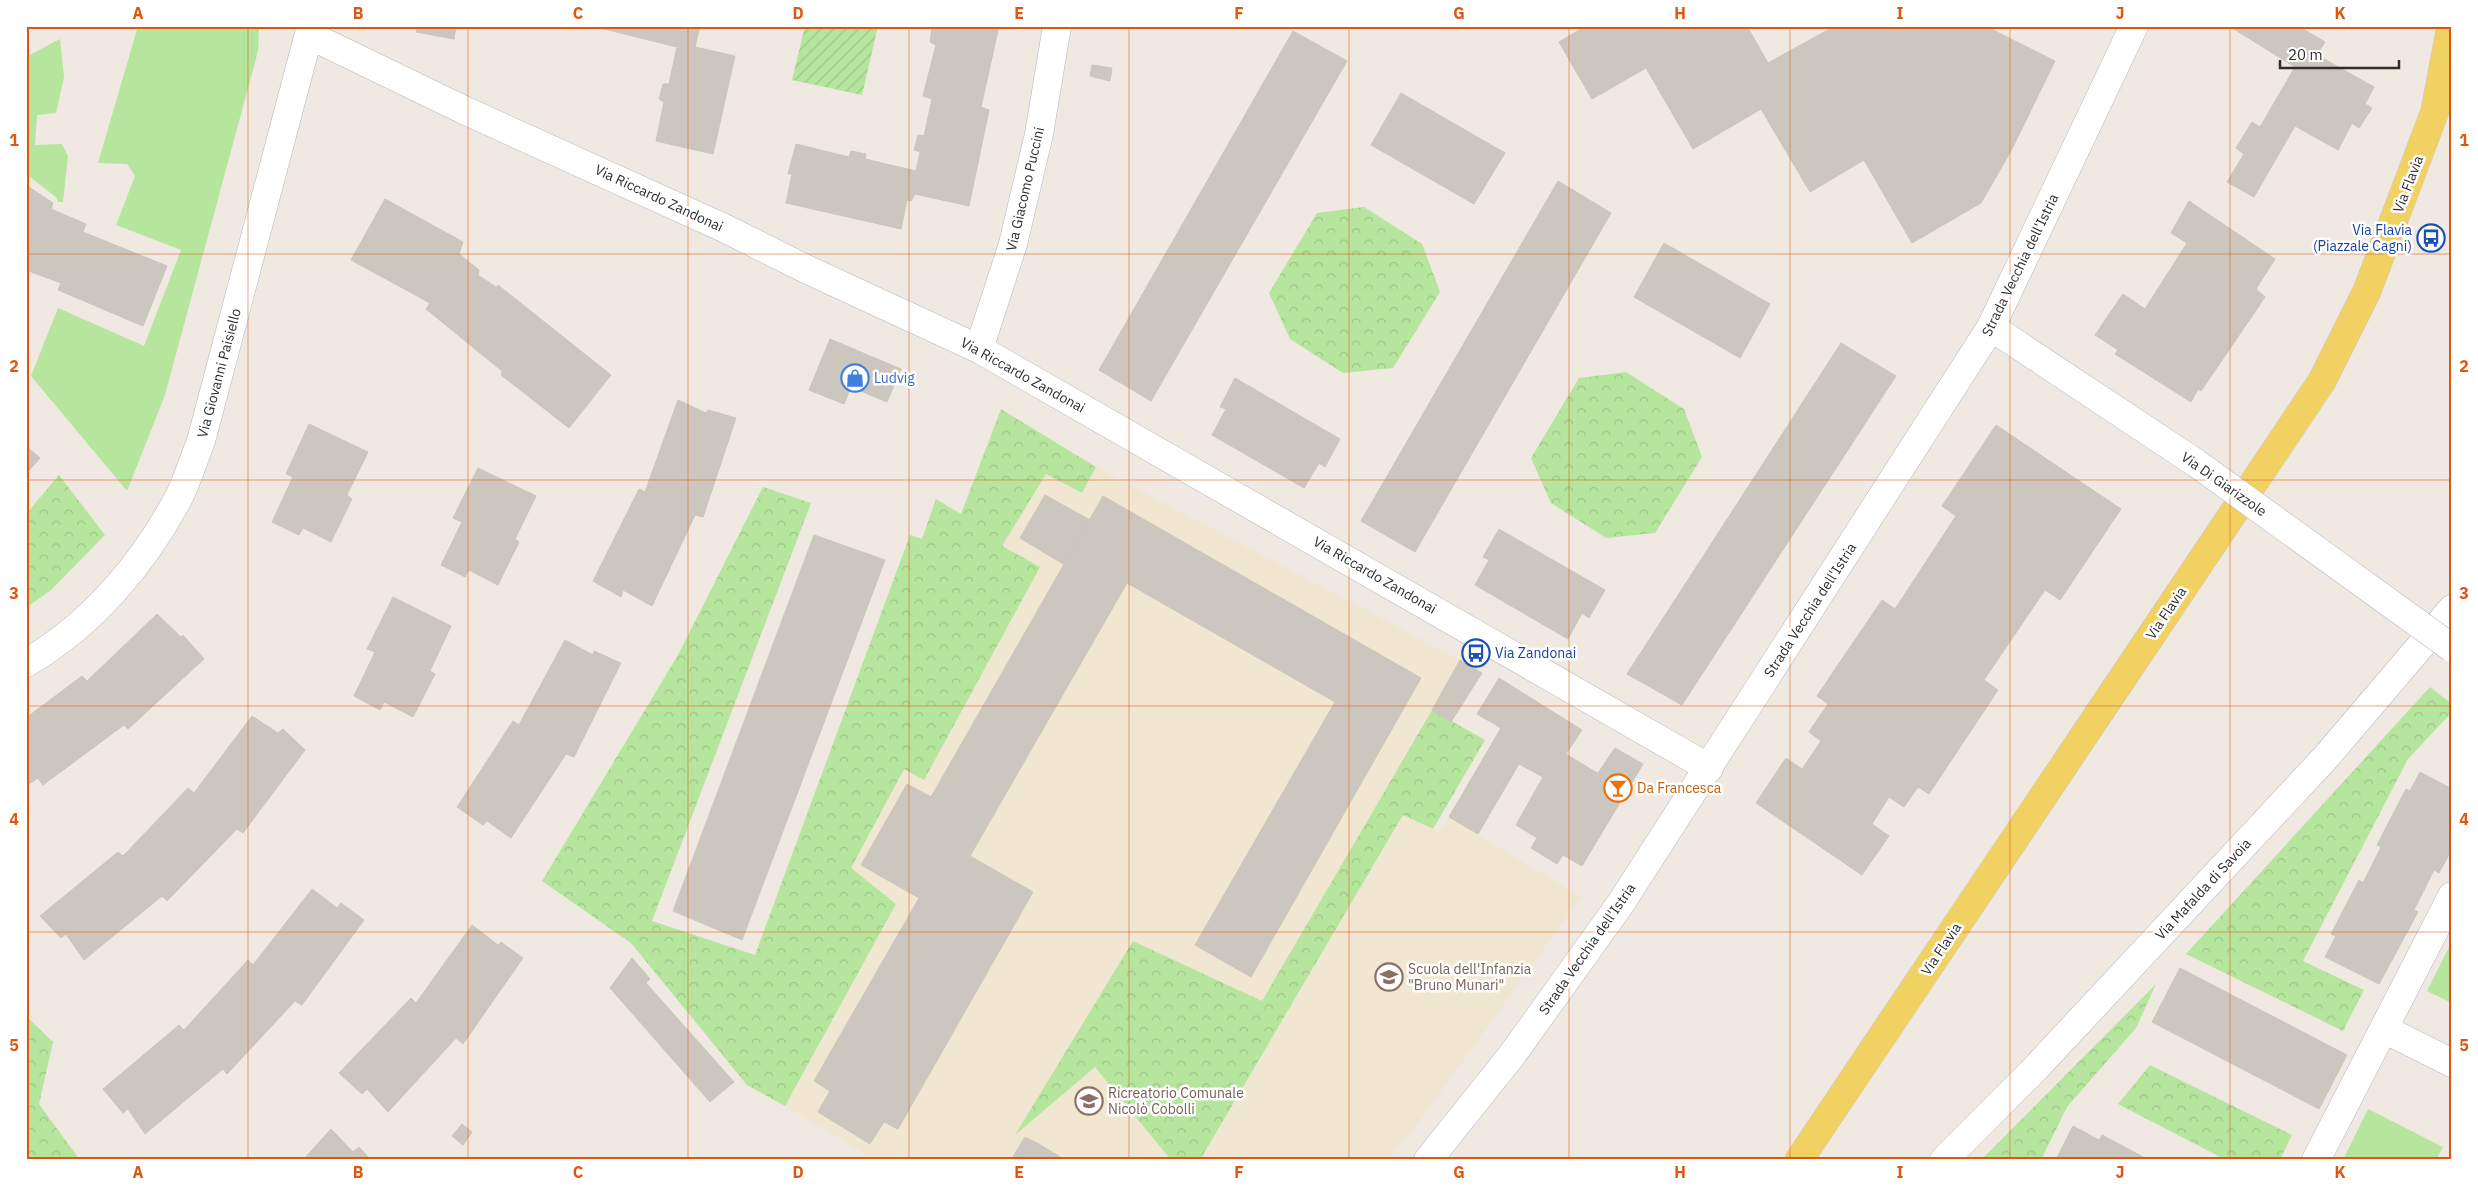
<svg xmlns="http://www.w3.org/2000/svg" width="2478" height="1186" font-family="'IBM Plex Sans',sans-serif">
<defs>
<pattern id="forest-crowns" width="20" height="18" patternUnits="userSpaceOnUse" patternTransform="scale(1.25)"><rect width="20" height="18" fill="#b6e59e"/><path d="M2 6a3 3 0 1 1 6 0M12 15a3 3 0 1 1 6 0" fill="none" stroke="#9dc588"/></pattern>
<pattern id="garden-furrows" width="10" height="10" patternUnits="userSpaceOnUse" patternTransform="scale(1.25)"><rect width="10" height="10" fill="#b6e59e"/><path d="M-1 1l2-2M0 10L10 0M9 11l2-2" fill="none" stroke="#9dc588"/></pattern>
</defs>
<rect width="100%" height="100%" fill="#efe9e1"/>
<g fill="#f0e6d1">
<path d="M1096 467 1460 660 1262 1001 1133 941 1016 1134 1095 1067 1171 1160H872L859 1150 785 1106 896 905 850 868 904 768 924 780 1040 567 1002 546 1046 474 1082 493Z"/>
<path d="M1404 815 1439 833 1449 817 1581 897 1418 1123 1387 1160H1200Z"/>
</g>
<g fill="#b6e59e">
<path d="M138 26 259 27 258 51 165 395 127 491 31 376 58 308 144 346 181 250 116 225 135 176 127 164 98 163Z"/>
<path d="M60 39 64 77 56 113 37 115 35 145 62 144 68 156 63 202H58L56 197 26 174V57Z"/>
<path d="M2452 941V1003L2427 991Z"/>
<path d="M2368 1109 2443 1147 2436 1160H2343Z"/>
</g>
<g fill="url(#forest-crowns)">
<path d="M1364 207 1422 244 1440 292 1393 368 1343 373 1290 339 1269 293 1317 213Z"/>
<path d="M1626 372 1684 409 1702 457 1655 533 1606 538 1551 503 1531 458 1579 378Z"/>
<path d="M1001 409 1096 467 1082 493 1046 474 1002 546 1040 567 924 780 904 769 851 868 896 904 785 1106 747 1085 631 943 542 881 678 655 763 487 811 503 652 921 755 955 910 535 922 539 936 499 961 514Z"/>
<path d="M59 475 105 535 51 590 26 608V514Z"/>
<path d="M2430 687 2452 704V712L2408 759 2303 961 2364 990 2343 1031 2186 954Z"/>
<path d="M1432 710 1485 740 1433 829 1403 815 1200 1160H1171L1095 1067 1015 1135 1133 941 1262 1001Z"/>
<path d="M2156 984 2136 1028 2067 1107 2041 1160H1981Z"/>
<path d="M26 1016 53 1042 39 1104 80 1160H26Z"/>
<path d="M2150 1065 2292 1135 2280 1160H2226L2118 1104Z"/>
</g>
<path fill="url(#garden-furrows)" d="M805 26H878L862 95 792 80Z"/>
<g fill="#cbc7bf" stroke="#cbc5ba">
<path d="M406 26H456L454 39 416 32 417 28Z"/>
<path d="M592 26H700L695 47 735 56 713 154 656 141 664 102 659 99 663 84H669L677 47Z"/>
<path d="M939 26H999L981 107 989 110 969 206 915 194 911 201 907 200 901 229 786 203 792 174H788L796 144 849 157 851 151 866 154 865 159 916 171 920 152 914 150 918 135 924 136 932 99 923 96 936 45 930 42 932 27Z"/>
<path d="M1586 26H1747L1768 63 1835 26H1985L2055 61 2011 151 1981 203 1912 243 1864 160 1810 192 1761 109 1693 149 1646 68 1592 99 1559 42Z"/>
<path d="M2229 26H2298L2325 42 2317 55 2374 87 2365 104 2372 108 2359 128 2352 123 2338 150 2295 126 2254 197 2227 182 2244 154 2236 148 2252 122 2260 127 2295 67Z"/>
<path d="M1293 31 1347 61 1151 401 1099 370Z"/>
<path d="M1092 65 1112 68 1110 81 1090 76Z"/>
<path d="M1401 93 1505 153 1474 204 1371 145Z"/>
<path d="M1558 181 1611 213 1415 552 1361 521Z"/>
<path d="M26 185 53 203 51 209 86 224 83 232 167 266 143 326 58 290 61 283 26 270Z"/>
<path d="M385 199 463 242 459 254 479 270 478 275 496 287 498 285 611 375 569 428 501 375 502 371 426 309 430 303 351 260Z"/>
<path d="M2189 201 2275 259 2256 289 2265 297 2201 391 2198 389 2191 402 2115 354 2118 350 2095 335 2123 294 2145 309 2187 243 2171 233Z"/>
<path d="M1664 243 1770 304 1740 358 1634 297Z"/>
<path d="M830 339 901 369 887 402 851 387 844 404 809 390Z"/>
<path d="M1841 343 1896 376 1682 705 1627 674Z"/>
<path d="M1235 378 1340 439 1325 467 1319 463 1304 488 1212 435 1226 409 1220 407Z"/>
<path d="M678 400 706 413 708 410 736 418 703 517 695 515 652 606 623 590 621 597 593 581 639 489 645 492Z"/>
<path d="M309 424 368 452 347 495 352 499 331 542 303 528 299 535 272 522 293 477 286 474Z"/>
<path d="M1996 425 2121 509 2060 600 2045 590 1984 680 1998 690 1929 794 1918 787 1904 807 1889 797 1872 824 1889 836 1862 875 1756 803 1786 758 1802 769 1821 741 1809 732 1828 704 1817 696 1882 600 1895 609 1956 516 1942 506Z"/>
<path d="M26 446 40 458 26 474Z"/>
<path d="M478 468 536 496 515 539 519 542 498 585 469 570 465 577 441 565 462 522 453 518Z"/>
<path d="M1045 495 1090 520 1065 565 1020 538Z"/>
<path d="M1103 496 1421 678 1251 977 1195 945 1335 702 1127 583 970 856 1033 892 898 1129 884 1122 870 1144 818 1112 830 1091 814 1081 919 898 861 865 907 784 931 797Z"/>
<path d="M1499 529 1605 590 1589 618 1582 613 1568 639 1475 585 1489 560 1483 557Z"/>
<path d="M814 535 885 560 742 940 673 911Z"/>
<path d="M393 597 451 626 430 671 435 674 413 717 384 702 380 710 354 696 375 652 367 649Z"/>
<path d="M157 614 181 637 183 635 204 659 128 729 124 725 43 785 38 778 26 786V718L82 676 87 681Z"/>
<path d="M565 640 593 655 594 651 621 663 574 757 566 754 511 838 487 821 483 825 457 807 513 721 519 725Z"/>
<path d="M1460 660 1482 673 1451 722 1432 710Z"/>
<path d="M1499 678 1582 730 1566 754 1592 770 1598 773 1615 748 1643 764 1582 866 1563 855 1557 864 1531 848 1537 838 1516 825 1543 777 1519 764 1478 834 1449 817 1501 728 1477 714Z"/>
<path d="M252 716 278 733 283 729 305 750 243 833 237 829 167 901 162 896 84 960 66 934 61 938 40 916 118 852 123 856 188 788 194 793Z"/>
<path d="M2420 772 2452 789V849L2439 873 2434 870 2414 910 2418 912 2379 984 2325 957 2336 936 2331 934 2359 880 2363 883 2381 847 2377 845 2406 789 2410 791Z"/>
<path d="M312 889 337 908 341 903 364 920 302 1005 295 1001 227 1074 223 1069 145 1134 128 1109 123 1113 103 1089 179 1025 184 1030 248 960 253 965Z"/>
<path d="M472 925 498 945 501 942 523 958 463 1044 456 1038 388 1112 367 1089 362 1094 339 1073 411 998 416 1003Z"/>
<path d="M632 958 650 979 646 983 734 1082 710 1102 610 988Z"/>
<path d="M2180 968 2347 1055 2319 1109 2152 1022Z"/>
<path d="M462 1124 472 1132 463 1145 452 1136Z"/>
<path d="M2073 1126 2099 1140 2102 1135 2147 1159 2056 1160Z"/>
<path d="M331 1129 353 1152 359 1147 371 1160H303Z"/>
<path d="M1025 1137 1039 1144 1065 1160H1011Z"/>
</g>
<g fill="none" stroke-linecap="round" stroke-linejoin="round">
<g stroke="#b4b7c1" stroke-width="29">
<g id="minor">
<path d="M309 35 466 111 724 228 806 269 979 349 1709 768"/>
<path d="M1991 327 2196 463"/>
<path d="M979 349 1013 244 1039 134 1057 26"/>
<path d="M26 663C92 625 145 562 180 495 188 478 194 459 201 441L311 26"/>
<path d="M2384 1029 2452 1063"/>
<path d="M1428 1160 1512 1055 1621 903 1991 327 2134 26"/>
<path d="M2316 1160 2452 896"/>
</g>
</g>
<g stroke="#b4b7c1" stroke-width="29">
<path id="tertiary" d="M1944 1160 2032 1072 2326 757 2452 609"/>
</g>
<g stroke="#c9c9c9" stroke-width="29">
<path id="primary" d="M1799 1160 2322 381 2367 291 2435 111 2451 26"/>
</g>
<use href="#minor" stroke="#fff" stroke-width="28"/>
<use href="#tertiary" stroke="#fff" stroke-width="28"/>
<use href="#primary" stroke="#f2d163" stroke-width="28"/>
<g stroke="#b4b7c1" stroke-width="29" stroke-linecap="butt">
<path id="minor-bridge" d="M2196 463 2452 648"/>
</g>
<use href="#minor-bridge" stroke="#fff" stroke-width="28"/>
</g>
<path fill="none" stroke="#df570e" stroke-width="1" stroke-opacity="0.55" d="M248 26V1160M468 26V1160M688 26V1160M909 26V1160M1129 26V1160M1349 26V1160M1569 26V1160M1790 26V1160M2010 26V1160M2230 26V1160M26 254H2452M26 480H2452M26 706H2452M26 932H2452"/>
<defs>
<g id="bus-ring" transform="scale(1.4375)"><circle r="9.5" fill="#fff" stroke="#1a4fb4" stroke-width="1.5"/><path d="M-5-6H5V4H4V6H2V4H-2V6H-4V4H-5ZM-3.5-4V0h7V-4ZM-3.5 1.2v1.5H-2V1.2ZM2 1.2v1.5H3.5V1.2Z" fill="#1a4fb4"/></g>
<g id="shop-ring" transform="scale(1.4375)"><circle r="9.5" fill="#fff" stroke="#3f7fe0" stroke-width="1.5"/><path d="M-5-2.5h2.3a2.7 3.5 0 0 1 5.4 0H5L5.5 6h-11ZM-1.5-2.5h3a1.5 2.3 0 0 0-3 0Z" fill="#3f7fe0"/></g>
<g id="bar-ring" transform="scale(1.4375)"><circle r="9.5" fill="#fff" stroke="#e8710a" stroke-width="1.5"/><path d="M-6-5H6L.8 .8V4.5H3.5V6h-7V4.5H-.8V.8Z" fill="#e8710a"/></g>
<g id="school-ring" transform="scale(1.4375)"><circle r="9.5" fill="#fff" stroke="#8d6e63" stroke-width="1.5"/><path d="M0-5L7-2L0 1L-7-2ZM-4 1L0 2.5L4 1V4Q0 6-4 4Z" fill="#8d6e63"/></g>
</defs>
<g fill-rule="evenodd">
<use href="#bus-ring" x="2431" y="238"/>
<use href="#shop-ring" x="855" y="378"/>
<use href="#bus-ring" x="1476" y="653"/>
<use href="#bar-ring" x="1618" y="788"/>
<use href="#school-ring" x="1389" y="977"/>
<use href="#school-ring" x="1089" y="1101"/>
</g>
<g text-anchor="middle" stroke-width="5" stroke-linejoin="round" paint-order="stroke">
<g font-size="14" fill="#2e2e2e" stroke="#fff">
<text transform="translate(2408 184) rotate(-69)" y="5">Via Flavia</text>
<text transform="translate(1025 189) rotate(-77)" y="5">Via Giacomo Puccini</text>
<text transform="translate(659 198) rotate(25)" y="5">Via Riccardo Zandonai</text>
<text transform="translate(2020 265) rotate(-64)" y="5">Strada Vecchia dell'Istria</text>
<text transform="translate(219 373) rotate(-75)" y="5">Via Giovanni Paisiello</text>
<text transform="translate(1023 375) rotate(29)" y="5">Via Riccardo Zandonai</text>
<text transform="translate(2224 484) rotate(35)" y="5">Via Di Giarizzole</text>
<text transform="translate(1375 575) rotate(30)" y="5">Via Riccardo Zandonai</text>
<text transform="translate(1810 610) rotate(-57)" y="5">Strada Vecchia dell'Istria</text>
<text transform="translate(2166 613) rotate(-56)" y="5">Via Flavia</text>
<text transform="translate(2203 889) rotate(-47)" y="5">Via Mafalda di Savoia</text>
<text transform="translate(1587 949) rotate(-55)" y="5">Strada Vecchia dell'Istria</text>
<text transform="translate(1941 949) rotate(-56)" y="5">Via Flavia</text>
</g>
<g font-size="14" fill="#164399" stroke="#fff" text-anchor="end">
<text x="2412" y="235">Via Flavia<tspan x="2412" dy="16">(Piazzale Cagni)</tspan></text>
<text x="1495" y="658" text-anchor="start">Via Zandonai</text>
</g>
<g font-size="14" fill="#366cbe" stroke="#fff" text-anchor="start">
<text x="874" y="383">Ludvig</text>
</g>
<g font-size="14" fill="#c56008" stroke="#fff" text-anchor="start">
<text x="1637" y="793">Da Francesca</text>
</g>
<g font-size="14" fill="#785e54" stroke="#fff" text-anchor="start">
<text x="1408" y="974">Scuola dell'Infanzia<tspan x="1408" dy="16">"Bruno Munari"</tspan></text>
<text x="1108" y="1098">Ricreatorio Comunale<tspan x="1108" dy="16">Nicolò Cobolli</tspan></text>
</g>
</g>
<rect width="2478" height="1186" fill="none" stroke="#ffffff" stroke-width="55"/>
<path d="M2280 60v8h119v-8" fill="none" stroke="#2e2e2e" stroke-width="2.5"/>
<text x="2288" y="60" font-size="15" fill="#2e2e2e" stroke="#ffffff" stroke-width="4" paint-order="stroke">20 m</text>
<rect x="28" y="28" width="2422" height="1130" fill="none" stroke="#df570e" stroke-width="2"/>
<g font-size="16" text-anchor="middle" font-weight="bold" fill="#df570e">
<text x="138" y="19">A</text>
<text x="358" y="19">B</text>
<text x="578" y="19">C</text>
<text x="798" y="19">D</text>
<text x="1019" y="19">E</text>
<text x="1239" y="19">F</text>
<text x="1459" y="19">G</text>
<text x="1680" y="19">H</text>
<text x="1900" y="19">I</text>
<text x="2120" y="19">J</text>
<text x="2340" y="19">K</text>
<text x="14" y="146">1</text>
<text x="2464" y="146">1</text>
<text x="14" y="372">2</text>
<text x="2464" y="372">2</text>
<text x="14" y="599">3</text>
<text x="2464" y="599">3</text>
<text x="14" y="825">4</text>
<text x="2464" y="825">4</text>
<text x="14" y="1051">5</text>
<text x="2464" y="1051">5</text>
<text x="138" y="1178">A</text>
<text x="358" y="1178">B</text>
<text x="578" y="1178">C</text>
<text x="798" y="1178">D</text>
<text x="1019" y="1178">E</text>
<text x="1239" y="1178">F</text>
<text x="1459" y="1178">G</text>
<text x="1680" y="1178">H</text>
<text x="1900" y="1178">I</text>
<text x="2120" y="1178">J</text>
<text x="2340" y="1178">K</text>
</g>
</svg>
